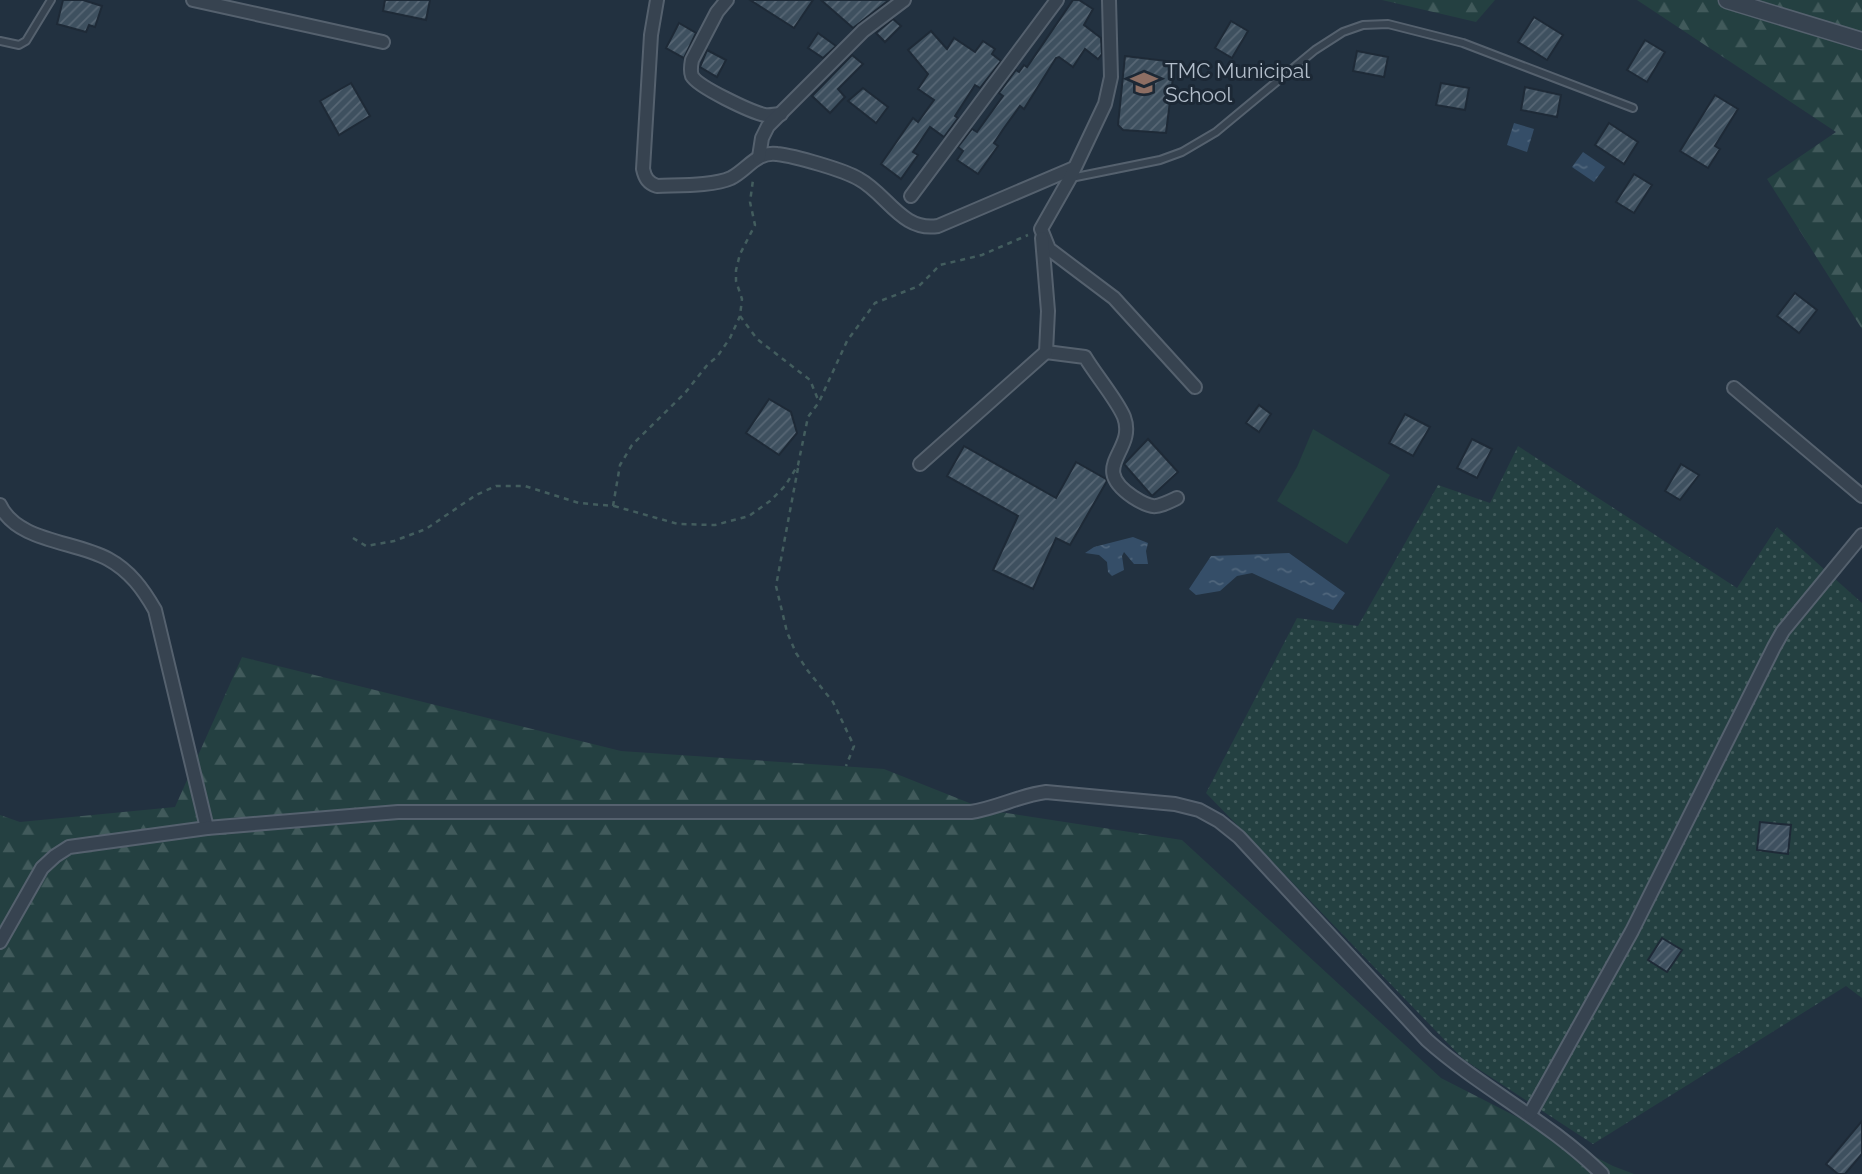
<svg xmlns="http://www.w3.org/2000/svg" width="1862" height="1174" font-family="Raleway,sans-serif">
<defs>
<pattern id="grass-dots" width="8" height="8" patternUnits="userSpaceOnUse" patternTransform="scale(1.75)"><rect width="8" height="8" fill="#244041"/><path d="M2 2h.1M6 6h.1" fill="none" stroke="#415a5b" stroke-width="1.8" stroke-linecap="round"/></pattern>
<pattern id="forest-firs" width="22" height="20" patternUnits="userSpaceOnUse" patternTransform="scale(1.75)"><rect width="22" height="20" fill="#244041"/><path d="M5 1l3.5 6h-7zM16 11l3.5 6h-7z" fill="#415a5b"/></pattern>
<pattern id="water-ripples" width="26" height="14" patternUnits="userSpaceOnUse" patternTransform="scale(1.75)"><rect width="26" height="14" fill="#354e68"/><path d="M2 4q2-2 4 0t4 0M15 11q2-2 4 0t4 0" fill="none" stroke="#50667c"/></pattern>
<pattern id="building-hatch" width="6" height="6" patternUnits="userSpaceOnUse" patternTransform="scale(1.75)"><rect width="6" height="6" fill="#3e505f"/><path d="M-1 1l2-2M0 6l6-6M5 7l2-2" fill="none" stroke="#586775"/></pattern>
</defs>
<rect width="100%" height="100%" fill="#223140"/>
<path fill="url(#grass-dots)" d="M1518 446 1737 588 1777 527 1862 603V998L1846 986 1593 1144 1463 1059 1206 793 1297 618 1358 626 1438 485 1490 503Z"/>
<g fill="url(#forest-firs)">
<path d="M1382 0H1495L1476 22Z"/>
<path d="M1637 0H1862V329L1767 179 1836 132Z"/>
<path d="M242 657 621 751 884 769 987 810 1182 840 1441 1078 1613 1166 1634 1174H0V815L20 822 175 807Z"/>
</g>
<path fill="#244041" d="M1313 429 1390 475 1347 544 1277 501 1297 467Z"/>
<g fill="url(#water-ripples)">
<path d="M1514 123 1534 129 1527 152 1507 145Z"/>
<path d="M1583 152 1605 167 1594 182 1572 167Z"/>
<path d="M1133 537 1148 543 1146 551 1148 564H1134L1124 552 1122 556 1124 570 1112 576 1108 572 1107 562 1099 555 1085 553 1094 547Z"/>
<path d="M1289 553 1345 593 1333 610 1252 573 1237 576 1220 591 1196 595 1189 589 1211 556Z"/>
</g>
<g fill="url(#building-hatch)" stroke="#1e2a37" stroke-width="2">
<path d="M63 0H83L102 6 95 27 89 25 86 32 57 24Z"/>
<path d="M385 0H430L426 20 383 11Z"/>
<path d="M750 0H813L794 28Z"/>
<path d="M821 0H889L853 28Z"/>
<path d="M1073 0H1079L1093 9 1084 25 1101 38 1102 54 1098 59 1085 49 1073 67 1059 57 1056 58 1024 109 1020 106 1004 128 994 143 998 146 978 174 957 160 963 151 958 147 972 129 977 132 1003 96 999 93 1016 70 1019 72 1024 65 1027 67Z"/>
<path d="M1534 17 1563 35 1547 60 1518 42Z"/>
<path d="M893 19 901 26 885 42 876 33Z"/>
<path d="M1231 21 1248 31 1232 58 1215 48Z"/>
<path d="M679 23 696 33 684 58 666 48Z"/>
<path d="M931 31 947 49 954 38 975 52 983 41 995 49 992 54 1001 61 980 88 975 85 955 116 958 118 944 137 930 127 913 152 918 155 901 179 881 164 913 118 918 122 934 100 918 89 928 74 908 50Z"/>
<path d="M818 33 836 46 823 58 808 48Z"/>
<path d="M1645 40 1665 52 1647 82 1627 70Z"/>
<path d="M707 50 726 60 717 77 700 67Z"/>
<path d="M1357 51 1388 57 1384 77 1353 71Z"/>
<path d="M852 55 863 64 838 89 845 97 830 113 812 96Z"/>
<path d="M1125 56 1175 62 1166 133 1123 130 1118 125Z"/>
<path d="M351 83 370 116 339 135 320 101Z"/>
<path d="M1441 83 1469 88 1465 110 1436 105Z"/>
<path d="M1525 87 1561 95 1557 117 1521 110Z"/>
<path d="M863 88 888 107 876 123 848 101Z"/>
<path d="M1715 95 1738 109 1715 146 1720 149 1708 168 1680 151Z"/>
<path d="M1609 123 1638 142 1624 164 1595 145Z"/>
<path d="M1634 174 1652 185 1634 213 1616 202Z"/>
<path d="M1795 293 1817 310 1799 333 1777 316Z"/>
<path d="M769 399 791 412 797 433 779 455 746 433Z"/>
<path d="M1259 405 1271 414 1259 432 1246 423Z"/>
<path d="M1405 414 1430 427 1413 456 1389 443Z"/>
<path d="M1148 439 1178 472 1152 496 1124 464Z"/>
<path d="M1472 439 1492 449 1477 478 1457 468Z"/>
<path d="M964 446 1056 498 1076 462 1106 479 1107 481 1070 545 1056 538 1033 589 993 570 1018 516 947 476Z"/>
<path d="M1681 464 1699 475 1680 500 1665 491Z"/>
<path d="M1760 822 1791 825 1788 854 1757 850Z"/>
<path d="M1662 938 1682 950 1667 972 1648 960Z"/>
<path d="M1862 1121V1154L1845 1174H1838L1826 1164Z"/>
</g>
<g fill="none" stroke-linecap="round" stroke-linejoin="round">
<g stroke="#55616e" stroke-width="10">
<g id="service">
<path d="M0 41 19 45 26 41 51 0"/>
<path d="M1071 178 1160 160 1182 152 1216 132 1315 50 1343 32 1363 25 1388 24 1463 43 1633 108"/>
</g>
</g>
<g stroke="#55616e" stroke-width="16">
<g id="minor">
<path d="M193 0 383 42"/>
<path d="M657 0 651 35 643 169C645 178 648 183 657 186 677 185 714 186 731 178 747 170 757 151 777 154 795 156 844 170 859 179 887 194 902 232 938 226L1074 168"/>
<path d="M727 0 717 12 692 60C691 65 690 71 692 76 698 87 751 112 765 115 770 116 775 114 781 114"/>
<path d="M1109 0 1111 77 1105 104 1070 178 1041 229 1049 249 1114 298 1195 387"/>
<path d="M759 157 762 138 768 126 863 31 904 0"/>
<path d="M911 196 1057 0"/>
<path d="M1046 352 1085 357C1095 374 1117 400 1124 417 1137 452 1087 466 1133 497 1153 510 1156 508 1177 498"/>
<path d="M1734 388 1862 496"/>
<path d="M920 464 1046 352 1048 311 1042 238"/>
<path d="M0 505C17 542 76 541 108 559 130 571 143 589 155 610L207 828"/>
<path d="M0 942 42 868 55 856 69 847 207 828 398 812H971C997 808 1021 795 1046 792L1175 804 1199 810 1219 821 1239 837 1427 1040C1482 1089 1550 1122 1602 1174"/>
<path d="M1530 1114 1632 931 1774 647 1783 631 1862 535"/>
</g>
</g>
<g stroke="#55616e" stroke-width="19">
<path id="tertiary" d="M1727 0 1862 41"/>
</g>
<g stroke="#435d5e" stroke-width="2.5" stroke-dasharray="5 5" stroke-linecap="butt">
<path d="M740 316 757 339 810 380 819 402"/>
<path d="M798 468 776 586 787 632 796 653 808 671 833 702 854 746 846 766"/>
<path d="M614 506 678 524 715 525 749 516 770 501 785 486 798 465 808 417 819 402 847 341 875 303 919 286 940 265 982 255 1028 235"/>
<path d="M353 538 366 546 394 541 426 529 476 495 496 486H525L579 503 613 506 620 465 632 445 685 393 708 364 717 357 730 338 740 316 742 299 736 281V270L740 254 755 225 750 202 753 180"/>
</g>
<use href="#service" stroke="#374350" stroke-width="6"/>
<use href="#minor" stroke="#374350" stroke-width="12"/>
<use href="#tertiary" stroke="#374350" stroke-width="16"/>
</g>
<defs>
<g id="school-bare" transform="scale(2.1)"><path d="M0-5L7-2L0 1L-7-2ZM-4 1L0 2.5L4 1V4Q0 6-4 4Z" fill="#8d6e63" stroke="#1c2835" stroke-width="2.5" paint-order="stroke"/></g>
</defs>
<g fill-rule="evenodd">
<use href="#school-bare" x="1144" y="83"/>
</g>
<g text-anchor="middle" stroke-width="6" stroke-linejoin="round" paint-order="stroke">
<g font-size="21" fill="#b3becb" stroke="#1c2835" text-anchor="start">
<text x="1165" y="78">TMC Municipal<tspan x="1165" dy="24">School</tspan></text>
</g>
</g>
</svg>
